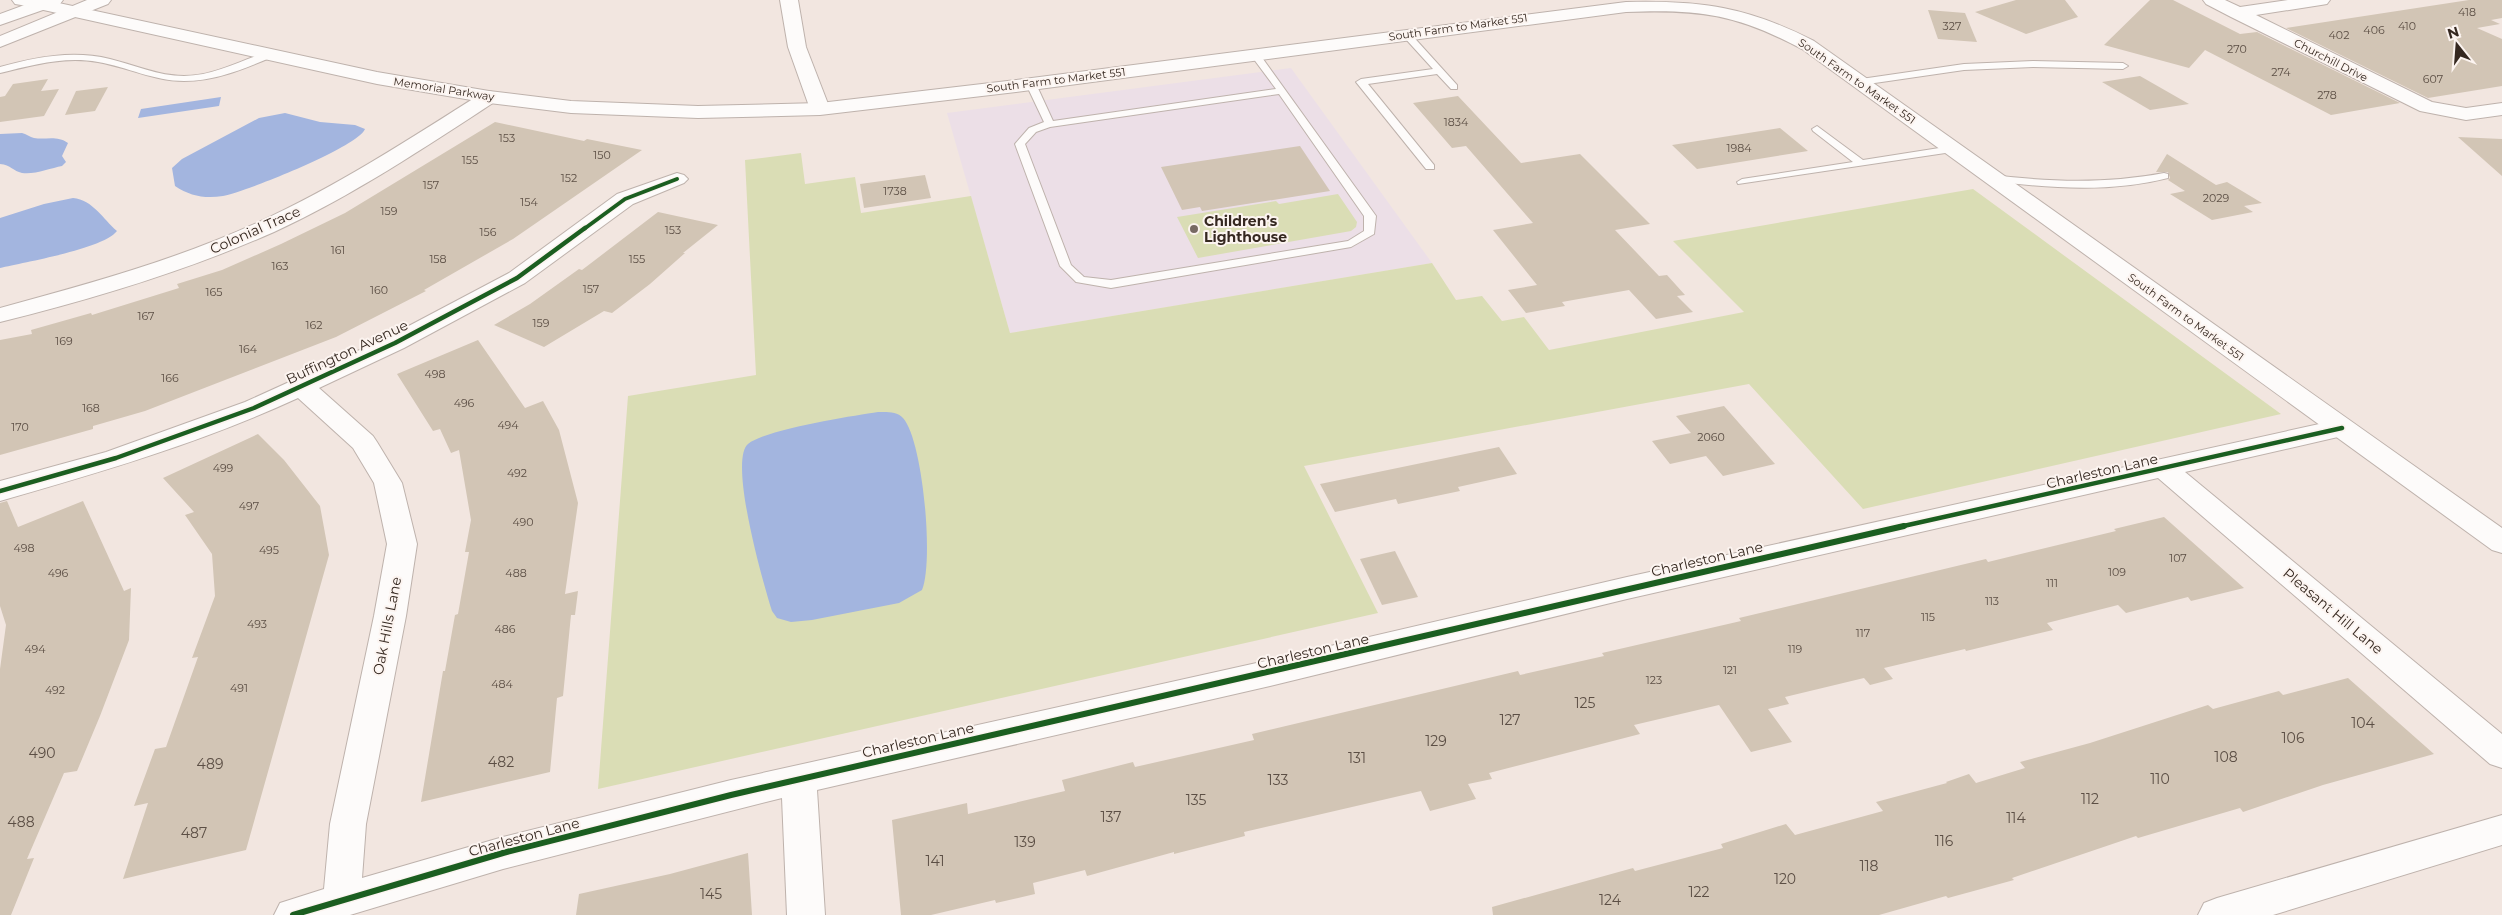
<svg xmlns="http://www.w3.org/2000/svg" width="2502" height="915" font-family="Montserrat,sans-serif">
<rect width="100%" height="100%" fill="#f2e6e0"/>
<path fill="#ecdfe7" d="M1291 68 1432 263 1010 333 947 113Z"/>
<g fill="#daddb5">
<path d="M801 153 805 184 855 177 861 213 971 196 1010 333 1432 263 1456 300 1482 296 1502 321 1524 317 1549 350 1744 312 1673 241 1973 189 2281 414 1863 509 1749 384 1304 466 1378 613 598 789 628 396 756 375 745 160Z"/>
<path d="M1338 194 1357 222 1356 227 1351 231 1198 258 1177 217 1276 201 1279 204Z"/>
</g>
<g fill="#a3b5df">
<path d="M221 97 219 106 138 118 141 109Z"/>
<path d="M285 113 320 122 355 125 365 129C358 147 245 192 223 196 205 199 190 196 175 186L172 168 182 159 259 118Z"/>
<path d="M22 133C26 134 30 137 34 138 46 140 57 135 68 143L62 156 66 162 62 166C51 168 34 175 22 173 13 171 11 165 0 164V134Z"/>
<path d="M73 198C93 200 103 219 117 231 103 249 25 262 0 268V218L44 204Z"/>
<path d="M878 412C886 412 897 411 903 418 923 440 934 562 922 590L899 603 812 620 791 622 777 618 772 611C764 586 728 461 748 444 767 429 852 416 878 412Z"/>
</g>
<g fill="#d2c5b5">
<path d="M2016 0H2065L2078 17 2026 34 1975 12Z"/>
<path d="M2150 0H2173L2240 34 2257 32 2400 103 2331 115 2205 50 2189 68 2104 45Z"/>
<path d="M2469 0H2502V18L2491 20 2500 24 2477 28 2502 39V86L2428 98 2286 28Z"/>
<path d="M1928 10 1965 13 1977 42 1938 39Z"/>
<path d="M2140 76 2189 104 2150 110 2102 82Z"/>
<path d="M48 79 41 91 59 89 44 116 0 122V97L5 96 13 84Z"/>
<path d="M108 87 95 111 65 115 76 91Z"/>
<path d="M1458 96 1521 163 1580 154 1650 224 1615 230 1659 276 1667 275 1685 295 1677 296 1693 312 1656 319 1629 290 1562 302 1565 306 1526 313 1508 290 1537 285 1493 230 1533 223 1466 146 1452 148 1413 103Z"/>
<path d="M495 122 584 141 587 139 642 150 513 239 424 290 426 291 336 337 145 411 93 426V429L0 455V340L32 334 31 330 91 313 92 315 179 288 177 284 222 270 281 244 345 213Z"/>
<path d="M1780 128 1808 151 1697 169 1672 145Z"/>
<path d="M2458 137 2502 139V176Z"/>
<path d="M1300 146 1330 191 1202 211 1200 207 1182 210 1161 167Z"/>
<path d="M2167 154 2216 185 2227 182 2262 203 2244 206 2253 212 2212 220 2170 194 2185 191 2168 180 2170 178 2168 172H2156Z"/>
<path d="M925 175 931 198 864 208 860 184Z"/>
<path d="M658 212 718 225 683 253H685L650 284 612 313 604 311 544 347 494 325 530 304 579 269 582 270Z"/>
<path d="M478 340 525 408 543 401 559 430 578 503 565 594 578 591 575 615H571L563 696 557 698 550 772 421 802 443 671H445L455 615 458 614 469 552H465L471 520 459 450 451 453 440 429 433 431 397 374Z"/>
<path d="M1724 406 1775 464 1723 476 1706 456 1670 464 1652 441 1691 433 1676 416Z"/>
<path d="M258 434 284 460 320 506 329 555 246 850 123 879 148 803 134 806 155 749 166 747 198 657 192 658 215 596 212 554 185 515 194 512 163 478Z"/>
<path d="M1499 447 1517 474 1458 487 1460 491 1398 504 1396 499 1335 512 1320 484Z"/>
<path d="M7 501 18 527 83 501 124 591 131 588 129 640 100 716 77 771 64 773 27 859 34 858 11 915H0V669L6 625 0 606V503Z"/>
<path d="M2164 517 2244 588 2191 601 2188 597 2126 613 2118 605 2047 623 2053 630 1966 651 1965 649 1884 668 1893 679 1870 685 1864 678 1785 697 1789 704 1768 709 1792 742 1751 752 1719 705 1634 725 1640 734 1489 773 1492 779 1468 784 1476 799 1430 811 1421 791 1244 832 1245 836 1174 854V852L1087 876 1085 870 1033 883 1035 894 996 903 995 900 931 915H901L892 820 967 803 968 814 1065 791 1062 780 1133 762 1135 767 1254 740 1252 734 1518 671 1520 675 1604 656 1602 653 1741 621 1739 618 1986 559 1988 562 2116 531 2114 529Z"/>
<path d="M1395 551 1418 597 1382 605 1360 559Z"/>
<path d="M2348 678 2434 754 2323 785 2243 812 2240 808 2138 838 2136 836 2012 878 2014 880 1948 898 1946 896 1879 915H1493L1492 907 1633 868 1635 871 1723 848 1721 844 1786 824 1795 835 1883 811 1876 802 1947 783 1946 782 1969 774 1976 783 2025 768 2020 762 2090 743 2208 705 2213 709 2279 691 2283 695Z"/>
<path d="M748 853 752 915H576L579 894 670 874Z"/>
</g>
<g fill="none" stroke-linecap="round" stroke-linejoin="round">
<g stroke="#beb2ac" stroke-width="2">
<g id="service">
<path d="M1406 31 1409 32 1457 85V89H1451L1437 74 1368 84 1434 165V169H1426L1356 82 1361 79 1433 69 1403 36V32Z"/>
<path d="M269 52 272 53V57C244 69 215 81 184 81 154 81 127 67 98 62 64 56 33 65 0 73V67C36 57 73 50 110 59 135 65 158 76 184 76 215 76 240 60 269 52Z"/>
<path d="M1252 52H1258L1376 216 1374 234 1351 247 1111 288 1076 282 1060 266 1015 144 1029 128 1044 122 1026 84 1028 82 1036 84 1053 121 1276 89 1250 54ZM1279 94 1364 216V231L1348 241 1111 280 1084 277 1071 265 1025 144 1036 132 1050 127Z"/>
<path d="M2033 61 2123 63 2128 66 2123 69 2033 67 1964 70 1861 85 1856 82 1861 79 1964 64Z"/>
<path d="M1817 126 1863 160 1952 146 1957 149 1952 152 1738 184 1737 182 1742 179 1853 162 1813 131 1812 129Z"/>
<path d="M2164 173 2168 174V178C2110 193 2050 188 1992 181L1987 178 1992 175C2050 182 2106 184 2164 173Z"/>
</g>
</g>
<g stroke="#beb2ac" stroke-width="2">
<g id="minor">
<path d="M2203 0H2225L2240 7 2288 0H2330L2327 4 2321 5 2256 15 2432 102 2466 108 2502 103V115L2466 120 2420 111 2231 17 2206 4Z"/>
<path d="M489 91 496 93 499 97 496 101C424 148 352 196 274 232 186 271 93 299 0 322V308C88 284 176 260 259 222 337 186 410 139 482 93Z"/>
<path d="M677 173 684 175 688 179 684 183 633 204 525 283 404 348 319 388 373 436 377 442 402 483 417 544 406 616 366 824 362 878 503 837 731 780 1270 660 1627 577 2342 419 2351 422 2355 428 2351 434 2185 472 2502 734V768L2490 764 2158 478 1627 599 1270 686 817 790 825 915H787L782 798 503 869 350 915H274L280 903 324 889 330 824 374 616 387 544 374 483 353 448 298 398C203 442 101 472 0 501V481L106 452 245 402 386 338 509 273 617 194Z"/>
<path d="M2502 815V845L2273 915H2198L2204 903 2217 898Z"/>
</g>
</g>
<g stroke="#beb2ac" stroke-width="2">
<g id="tertiary">
<path d="M38 0H63L60 4 0 25V14Z"/>
<path d="M87 0H111L108 4 0 47V36Z"/>
<path d="M780 0H798L806 47 830 109 827 113H813L810 109 788 47Z"/>
</g>
</g>
<g stroke="#beb2ac" stroke-width="2">
<path id="secondary" d="M12 0H45L377 72 489 91 571 101 698 106 820 103 1016 80 1626 2C1701 0 1748 7 1814 41L2502 528V553L2492 550 1802 49C1736 14 1699 9 1626 12L1016 92 820 115 698 118 571 113 489 103 377 84 21 5 15 4Z"/>
</g>
<use href="#service" fill="#fdfbfa" fill-rule="evenodd"/>
<use href="#minor" fill="#fdfbfa" fill-rule="evenodd"/>
<use href="#tertiary" fill="#fdfbfa" fill-rule="evenodd"/>
<use href="#secondary" fill="#fdfbfa" fill-rule="evenodd"/>
<g stroke="#fcf4f0" stroke-width="6">
<path id="cycleway-far2" d="M584 229 625 199 677 179"/>
</g>
<g stroke="#fcf4f0" stroke-width="8">
<g id="cycleway-far1">
<path d="M0 491 116 458 254 408 395 343 517 278 585 228"/>
<path d="M1899 527 2342 428"/>
</g>
</g>
<g stroke="#fcf4f0" stroke-width="9">
<path id="cycleway" d="M293 915 503 853 731 795 1904 526"/>
</g>
<use href="#cycleway-far2" stroke="#1b5e20" stroke-width="4"/>
<use href="#cycleway-far1" stroke="#1b5e20" stroke-width="4.5"/>
<use href="#cycleway" stroke="#1b5e20" stroke-width="6"/>
</g>
<circle fill="#776a63" stroke="#fcf4f0" stroke-width="2" cx="1194" cy="229" r="5"/>
<g text-anchor="middle" stroke-width="4" stroke-linejoin="round" paint-order="stroke">
<g font-size="11" fill="#5c4f45">
<text x="2467" y="16">418</text>
<text x="1952" y="30">327</text>
<text x="2407" y="30">410</text>
<text x="2374" y="34">406</text>
<text x="2339" y="39">402</text>
<text x="2237" y="53">270</text>
<text x="2281" y="76">274</text>
<text x="2433" y="83">607</text>
<text x="2327" y="99">278</text>
<text x="1456" y="126">1834</text>
<text x="507" y="142">153</text>
<text x="1739" y="152">1984</text>
<text x="602" y="159">150</text>
<text x="470" y="164">155</text>
<text x="569" y="182">152</text>
<text x="431" y="189">157</text>
<text x="895" y="195">1738</text>
<text x="2216" y="202">2029</text>
<text x="529" y="206">154</text>
<text x="389" y="215">159</text>
<text x="673" y="234">153</text>
<text x="488" y="236">156</text>
<text x="338" y="254">161</text>
<text x="438" y="263">158</text>
<text x="637" y="263">155</text>
<text x="280" y="270">163</text>
<text x="591" y="293">157</text>
<text x="379" y="294">160</text>
<text x="214" y="296">165</text>
<text x="146" y="320">167</text>
<text x="541" y="327">159</text>
<text x="314" y="329">162</text>
<text x="64" y="345">169</text>
<text x="248" y="353">164</text>
<text x="435" y="378">498</text>
<text x="170" y="382">166</text>
<text x="464" y="407">496</text>
<text x="91" y="412">168</text>
<text x="508" y="429">494</text>
<text x="20" y="431">170</text>
<text x="1711" y="441">2060</text>
<text x="223" y="472">499</text>
<text x="517" y="477">492</text>
<text x="249" y="510">497</text>
<text x="523" y="526">490</text>
<text x="24" y="552">498</text>
<text x="269" y="554">495</text>
<text x="2178" y="562">107</text>
<text x="2117" y="576">109</text>
<text x="58" y="577">496</text>
<text x="516" y="577">488</text>
<text x="2052" y="587">111</text>
<text x="1992" y="605">113</text>
<text x="1928" y="621">115</text>
<text x="257" y="628">493</text>
<text x="505" y="633">486</text>
<text x="1863" y="637">117</text>
<text x="35" y="653">494</text>
<text x="1795" y="653">119</text>
<text x="1730" y="674">121</text>
<text x="1654" y="684">123</text>
<text x="502" y="688">484</text>
<text x="239" y="692">491</text>
<text x="55" y="694">492</text>
</g>
<g font-size="11" fill="#352820" stroke="#fcf4f0">
<text transform="translate(1458 27) rotate(-8)" y="4">South Farm to Market 551</text>
<text transform="translate(2331 60) rotate(27)" y="4">Churchill Drive</text>
<text transform="translate(1056 80) rotate(-7)" y="4">South Farm to Market 551</text>
<text transform="translate(1857 81) rotate(35)" y="4">South Farm to Market 551</text>
<text transform="translate(444 89) rotate(9)" y="4">Memorial Parkway</text>
<text transform="translate(2186 317) rotate(36)" y="4">South Farm to Market 551</text>
</g>
<g font-size="14" font-weight="bold" fill="#352820" stroke="#fcf4f0" text-anchor="start">
<text x="1204" y="226">Children’s<tspan x="1204" dy="16">Lighthouse</tspan></text>
</g>
<g font-size="14" fill="#352820" stroke="#fcf4f0">
<text transform="translate(255 230) rotate(-24)" y="5">Colonial Trace</text>
<text transform="translate(347 352) rotate(-25)" y="5">Buffington Avenue</text>
<text transform="translate(2102 471) rotate(-13)" y="5">Charleston Lane</text>
<text transform="translate(1707 559) rotate(-13)" y="5">Charleston Lane</text>
<text transform="translate(2333 611) rotate(40)" y="5">Pleasant Hill Lane</text>
<text transform="translate(387 626) rotate(-79)" y="5">Oak Hills Lane</text>
<text transform="translate(1313 651) rotate(-13)" y="5">Charleston Lane</text>
<text transform="translate(918 740) rotate(-13)" y="5">Charleston Lane</text>
<text transform="translate(524 837) rotate(-15)" y="5">Charleston Lane</text>
</g>
<g font-size="14" fill="#5c4f45">
<text x="1585" y="708">125</text>
<text x="1510" y="725">127</text>
<text x="2363" y="728">104</text>
<text x="2293" y="743">106</text>
<text x="1436" y="746">129</text>
<text x="42" y="758">490</text>
<text x="2226" y="762">108</text>
<text x="1357" y="763">131</text>
<text x="501" y="767">482</text>
<text x="210" y="769">489</text>
<text x="2160" y="784">110</text>
<text x="1278" y="785">133</text>
<text x="2090" y="804">112</text>
<text x="1196" y="805">135</text>
<text x="1111" y="822">137</text>
<text x="2016" y="823">114</text>
<text x="21" y="827">488</text>
<text x="194" y="838">487</text>
<text x="1944" y="846">116</text>
<text x="1025" y="847">139</text>
<text x="935" y="866">141</text>
<text x="1869" y="871">118</text>
<text x="1785" y="884">120</text>
<text x="1699" y="897">122</text>
<text x="711" y="899">145</text>
<text x="1610" y="905">124</text>
</g>
</g>
<g transform="translate(2457 45) rotate(343)" stroke="#fcf4f0" stroke-width="4" paint-order="stroke">
<path d="M0-4L9 19L0 12L-9 19Z" fill="#352820"/>
<text y="-8" font-size="14" font-weight="bold" text-anchor="middle" fill="#352820">N</text>
</g>
</svg>
